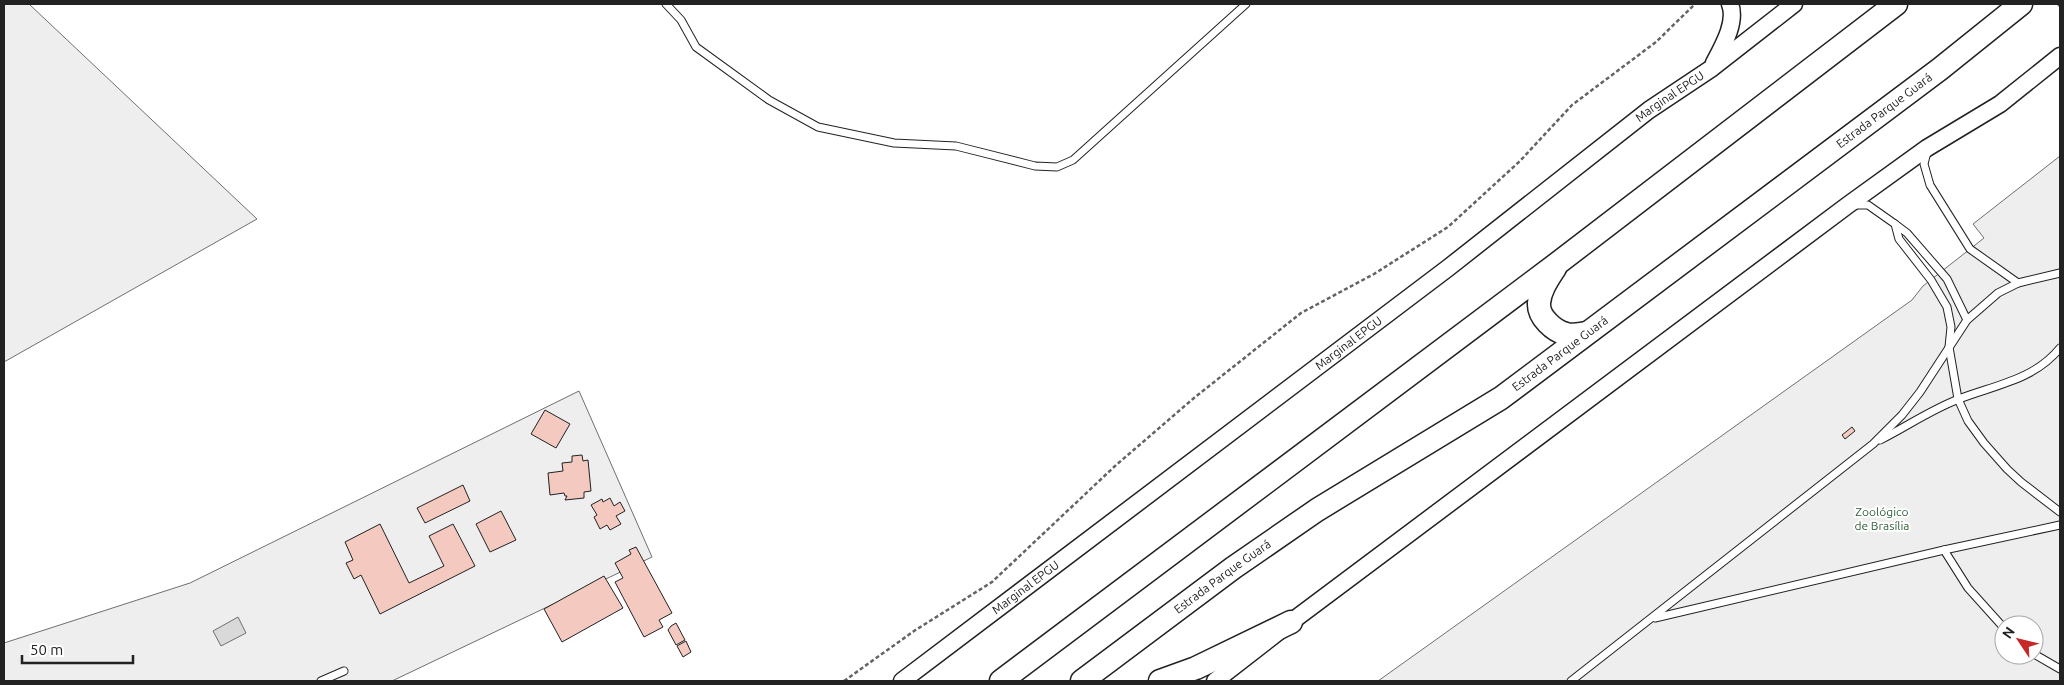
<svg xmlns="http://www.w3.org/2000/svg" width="2064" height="685" font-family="Ubuntu,sans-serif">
<rect width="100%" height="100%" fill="#fff"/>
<g fill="#eee" stroke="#6f6f6f" fill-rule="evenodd">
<path d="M4 4H29L257 219 4 362Z"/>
<path d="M2060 156V681H1378L1912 300 1923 286 1984 238 1973 224ZM2004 625H2034V655H2004Z"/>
<path d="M579 391 652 557 392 681H4V643L190 583Z"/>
</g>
<path fill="#d9d9d9" stroke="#6f6f6f" d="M238 617 246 633 221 646 213 631Z"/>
<g fill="#f3c9c0" stroke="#222">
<path d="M545 410 570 424 556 448 531 434Z"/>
<path d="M1852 427 1855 431 1845 439 1842 435Z"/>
<path d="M582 455 583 461 588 460 591 491 584 492V498L565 500 567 496H565L564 493 550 495 548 473 563 471 562 463 572 462V456Z"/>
<path d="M463 485 470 501 425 523 417 508Z"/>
<path d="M610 498 614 506 620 502 625 511 616 516 621 524 610 530 607 525 600 529 594 517 597 515 591 505 602 499 603 502Z"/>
<path d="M501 511 516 540 490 552 476 524Z"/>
<path d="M380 524 409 583 444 566 429 536 453 524 475 566 380 614 361 575 354 579 346 563 353 560 345 542Z"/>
<path d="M636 547 672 613 659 620 663 627 644 637 615 582 623 578 615 563 631 554 629 550Z"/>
<path d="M604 576 623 608 562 642 544 609Z"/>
<path d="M676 623 685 640 676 645 668 630 671 626Z"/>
<path d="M686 641 691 652 683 657 677 646Z"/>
</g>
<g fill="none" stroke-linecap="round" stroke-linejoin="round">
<g stroke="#222" stroke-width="9">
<g id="service">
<path d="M666 4 681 20 696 47 769 100 818 127 894 143 956 146 1035 166 1057 167 1073 160 1246 4"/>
<path d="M1927 152 1924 164 1930 185 1970 249 2018 283 2060 273"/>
<path d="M1853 205H1868L1895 224 1899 239 1931 280 1947 307 1951 327 1949 347 1958 399 1968 421 1984 443 2007 469 2021 482 2060 512"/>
<path d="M1895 224 1907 233 1947 279 1967 320"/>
<path d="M1880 440C1906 427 1932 409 1959 399 1995 385 2034 380 2060 348"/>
<path d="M1944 550 1968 588 2004 628"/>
<path d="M1655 618 1944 550 2060 525"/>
<path d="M2034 654 2060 669"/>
<path d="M321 681 344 671"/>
<path d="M1571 681 1873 444 1902 415 1920 392 1967 320 1998 293 2018 283"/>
</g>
</g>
<g stroke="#222" stroke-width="19">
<g id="tertiary">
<path d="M1714 63C1723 46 1737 22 1730 4"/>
<path id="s1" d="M902 681 1448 268 1649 110 1712 68 1794 4"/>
<path d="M1215 681 1291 622 1848 205 1927 148 2000 104 2060 56"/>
</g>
</g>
<g stroke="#222" stroke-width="25">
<g id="trunk">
<path d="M1555 268C1548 279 1540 290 1539 303 1538 317 1554 331 1566 334 1572 336 1580 334 1586 333"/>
<path d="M1001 681 1558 263 1896 4"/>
<path id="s2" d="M1082 681 1233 568 1317 510 1501 398 1940 69 2021 4"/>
<path d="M1160 681 1196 668 1291 622"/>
</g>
</g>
<g stroke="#646464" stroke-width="2.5" stroke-dasharray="4 2.5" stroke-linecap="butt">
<path d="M2058 4 2060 6"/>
<path d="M844 681 914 631 992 582 1115 466 1194 398 1301 313 1374 274 1448 227 1520 161 1572 105 1656 42 1695 4"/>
</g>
<use href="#service" stroke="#fff" stroke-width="7"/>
<use href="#tertiary" stroke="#fff" stroke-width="16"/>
<use href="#trunk" stroke="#fff" stroke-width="22"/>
</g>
<g text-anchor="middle" stroke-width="4" stroke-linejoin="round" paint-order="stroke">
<g font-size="12" fill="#222" stroke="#fff">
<text dy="4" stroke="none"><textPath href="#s1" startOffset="965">Marginal EPGU</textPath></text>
<text dy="4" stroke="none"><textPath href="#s2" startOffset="985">Estrada Parque Guará</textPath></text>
<text dy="4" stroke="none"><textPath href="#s1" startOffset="560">Marginal EPGU</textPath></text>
<text dy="4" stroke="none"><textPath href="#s2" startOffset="580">Estrada Parque Guará</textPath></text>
<text dy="4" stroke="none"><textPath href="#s2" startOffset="175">Estrada Parque Guará</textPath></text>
<text dy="4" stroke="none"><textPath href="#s1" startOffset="155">Marginal EPGU</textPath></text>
</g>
<g font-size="12" fill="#2f5e38" stroke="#fff">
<text x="1882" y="516">Zoológico<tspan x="1882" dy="14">de Brasília</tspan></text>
</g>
</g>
<rect width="2064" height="685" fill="none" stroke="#222222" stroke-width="10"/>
<g transform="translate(2019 640) rotate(305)"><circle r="24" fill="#ffffff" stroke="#a7a7a7"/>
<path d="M0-4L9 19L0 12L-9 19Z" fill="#c62828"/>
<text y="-8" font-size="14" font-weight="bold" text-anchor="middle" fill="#222222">N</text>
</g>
<path d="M22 655v8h111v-8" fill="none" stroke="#222222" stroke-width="2.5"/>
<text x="30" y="655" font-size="15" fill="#222222" stroke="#ffffff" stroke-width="4" paint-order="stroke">50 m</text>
</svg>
